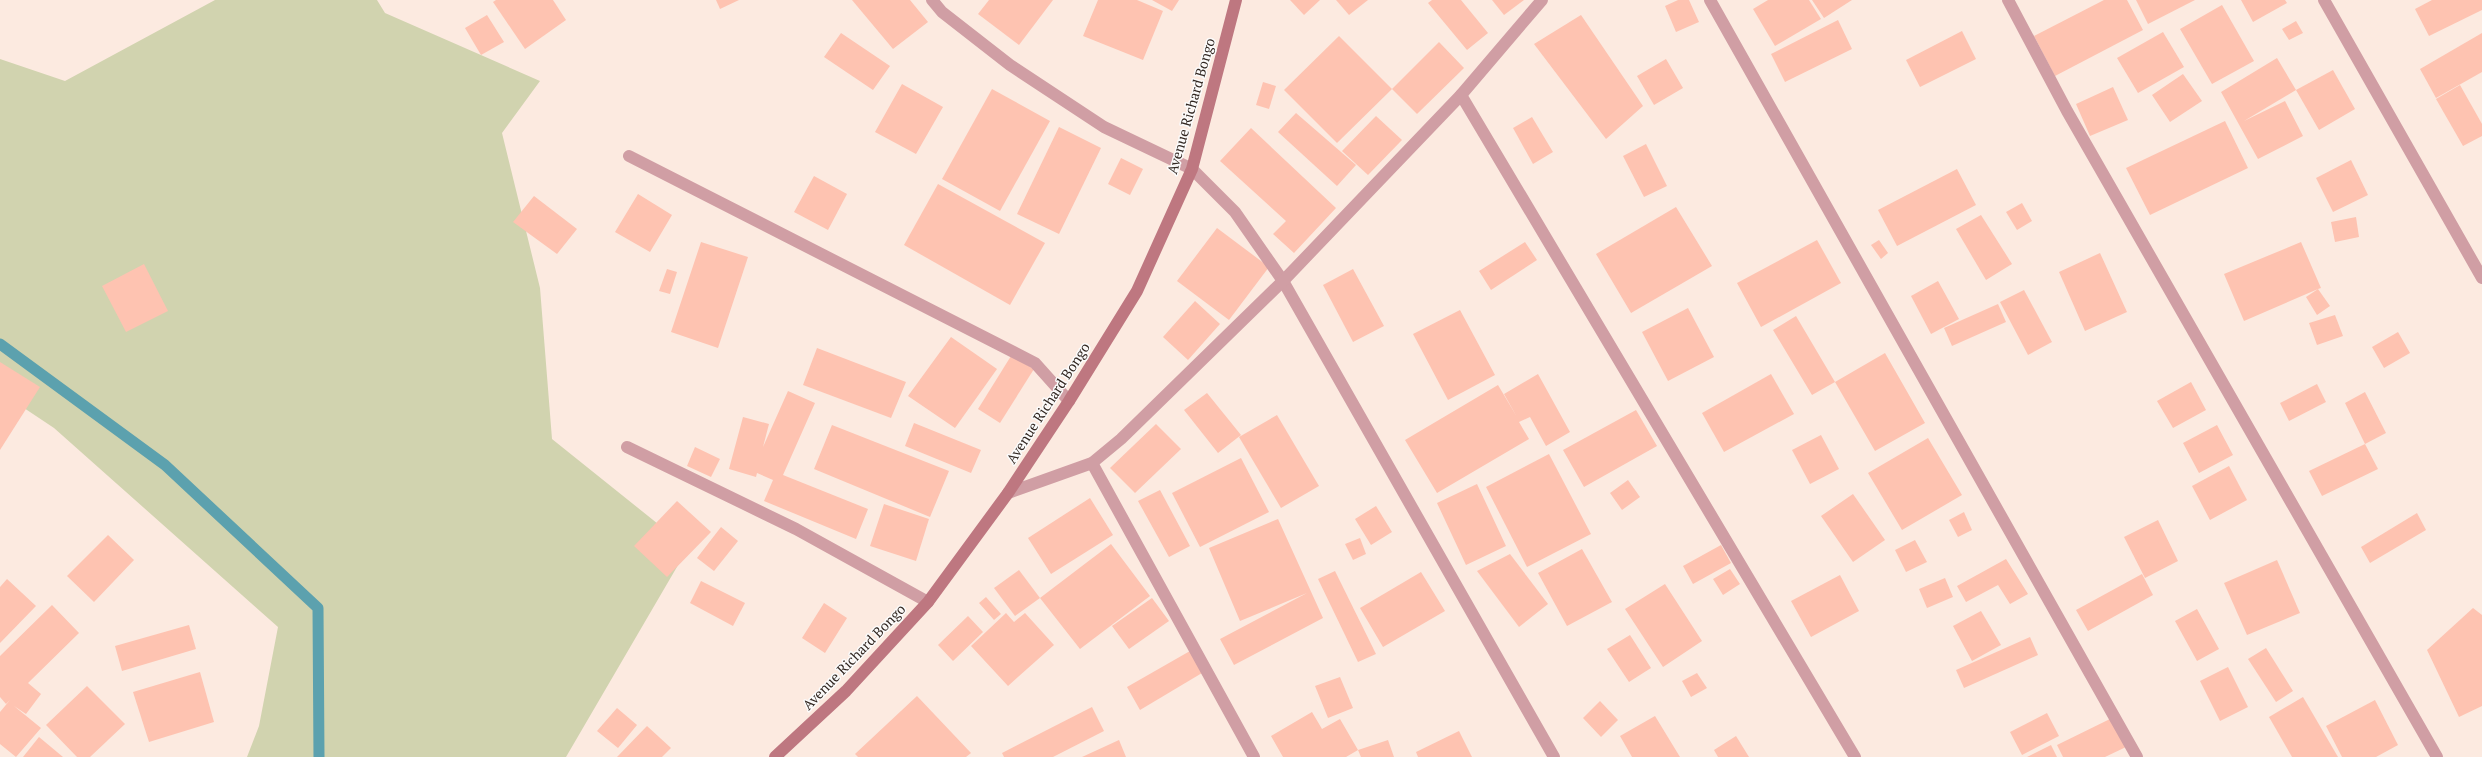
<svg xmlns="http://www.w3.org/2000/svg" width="2482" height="757" font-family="'PT Serif',serif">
<rect width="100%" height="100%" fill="#fceae0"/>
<path fill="#d1d3af" d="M215 0H377L385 13 540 81 502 133 540 288 552 439 688 548 566 757H247L259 726 278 627 54 428 0 392V59L65 81Z"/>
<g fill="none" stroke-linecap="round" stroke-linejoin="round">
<path stroke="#5ca1ae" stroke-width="11" d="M0 344 165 465 318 608 319 757"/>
</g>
<g fill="#fec3b1">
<path d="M496 0H553L566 20 525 49 493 2Z"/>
<path d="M716 0H739L720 9Z"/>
<path d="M852 0H910L928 22 893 49Z"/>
<path d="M989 0H1053L1019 45 978 14Z"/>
<path d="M1098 0H1137L1163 11 1143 60 1083 36Z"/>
<path d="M1152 0H1179L1172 11Z"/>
<path d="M1290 0H1320L1304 15Z"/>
<path d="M1336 0H1368L1349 15Z"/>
<path d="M1432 0H1461L1488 33 1467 50 1428 3Z"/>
<path d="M1492 0H1524L1504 15Z"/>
<path d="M1678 0H1689L1699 22 1676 32 1665 6Z"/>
<path d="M1768 0H1809L1821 19 1775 46 1753 9Z"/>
<path d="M1812 0H1852L1824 18Z"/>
<path d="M2104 0H2127L2143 30 2055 76 2034 36Z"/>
<path d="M2136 0H2195L2148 24Z"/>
<path d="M2241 0H2285L2287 3 2253 22Z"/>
<path d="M2432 0H2482V10L2429 36 2415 9Z"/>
<path d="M2222 5 2254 61 2212 84 2180 29Z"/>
<path d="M487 15 504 42 481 55 465 28Z"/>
<path d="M1581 15 1643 106 1606 139 1534 44Z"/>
<path d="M1838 20 1852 49 1785 82 1771 54Z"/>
<path d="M2296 21 2303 33 2289 40 2282 29Z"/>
<path d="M1962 31 1976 59 1920 87 1906 60Z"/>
<path d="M2163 32 2184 67 2138 93 2117 58Z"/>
<path d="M841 33 890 66 873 90 824 57Z"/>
<path d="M2482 33V72L2436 98 2420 69Z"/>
<path d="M1339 36 1392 89 1337 143 1284 90Z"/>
<path d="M1439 42 1464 68 1417 114 1392 89Z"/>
<path d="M2277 58 2296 90 2244 121 2285 101 2303 136 2258 159 2221 92Z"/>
<path d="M1666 59 1683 88 1654 105 1637 76Z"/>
<path d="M2333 70 2355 109 2319 130 2296 90Z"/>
<path d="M2183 74 2202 101 2170 122 2152 95Z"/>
<path d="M1263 82 1276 86 1269 109 1256 105Z"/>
<path d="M902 84 943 107 916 154 875 132Z"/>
<path d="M2460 85 2482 124V136L2463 146 2436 99Z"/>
<path d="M2113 87 2128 120 2090 136 2076 104Z"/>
<path d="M992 89 1050 121 1000 211 942 179Z"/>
<path d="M1296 113 1356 165 1337 186 1278 132Z"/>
<path d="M1376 116 1402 140 1368 175 1342 151Z"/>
<path d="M1532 117 1553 152 1533 164 1513 128Z"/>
<path d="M2225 121 2248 168 2150 215 2126 168Z"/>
<path d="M1059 127 1101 148 1059 234 1017 214Z"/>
<path d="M1251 128 1336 208 1294 253 1273 234 1286 221 1220 161Z"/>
<path d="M1646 144 1667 186 1644 197 1623 156Z"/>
<path d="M1121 158 1143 169 1130 195 1108 184Z"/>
<path d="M2351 160 2368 195 2333 212 2316 178Z"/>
<path d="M1957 169 1976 205 1897 246 1878 210Z"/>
<path d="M814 176 847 194 828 230 794 212Z"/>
<path d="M938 184 1045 243 1010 305 904 245Z"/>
<path d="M638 194 672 215 650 252 615 232Z"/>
<path d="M534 196 577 229 557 254 513 222Z"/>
<path d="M2022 203 2032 221 2017 230 2006 212Z"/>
<path d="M1676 207 1712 266 1631 313 1596 254Z"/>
<path d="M1981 215 2012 264 1986 280 1956 229Z"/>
<path d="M2356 217 2359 237 2335 242 2331 222Z"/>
<path d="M1217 228 1269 267 1229 320 1177 281Z"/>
<path d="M1817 240 1841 283 1761 327 1737 283Z"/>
<path d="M1879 240 1888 253 1881 259 1871 245Z"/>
<path d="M701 242 748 257 718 348 671 332Z"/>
<path d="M1525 242 1537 260 1491 290 1479 271Z"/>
<path d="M2301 242 2321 288 2318 289 2330 306 2317 315 2306 297 2318 289 2244 321 2224 274Z"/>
<path d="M2100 253 2127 312 2085 331 2059 272Z"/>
<path d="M144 264 168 311 126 332 102 286Z"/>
<path d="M667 269 677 272 670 294 659 291Z"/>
<path d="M1353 269 1384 326 1353 342 1323 285Z"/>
<path d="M1938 281 1959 319 1931 334 1911 296Z"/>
<path d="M2024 290 2052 342 2028 355 2000 302Z"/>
<path d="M1195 301 1220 324 1188 360 1163 337Z"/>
<path d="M1998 304 2006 322 1952 346 1944 328Z"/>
<path d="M1688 308 1714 357 1668 381 1642 332Z"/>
<path d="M1460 310 1495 375 1448 400 1413 334Z"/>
<path d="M2335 315 2343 336 2317 345 2309 323Z"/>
<path d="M1796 316 1835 382 1885 353 1925 423 1875 451 1835 382 1812 395 1773 330Z"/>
<path d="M2398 332 2410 353 2384 368 2372 347Z"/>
<path d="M951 337 997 369 955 428 908 396Z"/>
<path d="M817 348 906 382 891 418 803 385Z"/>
<path d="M1011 356 1034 369 1000 423 978 409Z"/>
<path d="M0 362 40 387 0 450Z"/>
<path d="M1538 374 1570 432 1546 446 1530 417 1519 422 1529 439 1437 493 1405 440 1498 385 1517 417 1504 394Z"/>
<path d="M1771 374 1794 414 1724 452 1702 413Z"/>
<path d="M2191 382 2206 410 2173 428 2157 401Z"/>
<path d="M2317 384 2326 402 2289 421 2280 403Z"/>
<path d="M788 391 815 403 783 475 868 509 856 539 764 501 773 480 757 473 756 477 729 469 743 417 769 424 763 447Z"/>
<path d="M2365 392 2386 433 2365 444 2345 403Z"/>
<path d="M1207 393 1241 435 1218 453 1184 410Z"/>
<path d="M1636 410 1657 446 1584 487 1563 450Z"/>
<path d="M1277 415 1319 486 1281 508 1239 437Z"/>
<path d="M914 423 981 450 971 473 905 446Z"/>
<path d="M1156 424 1181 449 1135 493 1110 468Z"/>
<path d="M832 425 949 471 930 517 814 469Z"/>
<path d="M2217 425 2233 455 2199 473 2183 443Z"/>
<path d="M1821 435 1839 469 1810 484 1792 450Z"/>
<path d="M1928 438 1962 495 1902 530 1868 473Z"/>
<path d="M2365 444 2378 469 2322 496 2309 471Z"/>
<path d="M695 447 720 459 711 477 687 466Z"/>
<path d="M1549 454 1591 534 1527 567 1486 487Z"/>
<path d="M1241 458 1269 512 1200 547 1172 493Z"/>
<path d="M2229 466 2247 500 2210 520 2192 486Z"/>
<path d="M1628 480 1640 497 1622 510 1610 493Z"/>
<path d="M1477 484 1506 546 1466 565 1437 503Z"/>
<path d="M1160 490 1190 546 1169 557 1138 501Z"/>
<path d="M1853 494 1885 540 1853 562 1821 516Z"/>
<path d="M1090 498 1113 535 1051 574 1028 538Z"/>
<path d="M677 501 711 532 667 577 634 546Z"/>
<path d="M884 504 929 519 916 561 870 546Z"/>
<path d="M1376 506 1392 532 1371 545 1355 519Z"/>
<path d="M1964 512 1972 530 1958 537 1949 520Z"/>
<path d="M2417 513 2426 530 2370 563 2361 547Z"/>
<path d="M1278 519 1323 618 1234 665 1220 639 1307 593 1240 621 1209 548Z"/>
<path d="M2158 520 2178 561 2145 578 2124 537Z"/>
<path d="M721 527 738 541 714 571 697 558Z"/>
<path d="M108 535 134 560 94 602 67 576Z"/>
<path d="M1360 538 1366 554 1353 560 1345 544Z"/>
<path d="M1915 540 1927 562 1906 572 1895 550Z"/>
<path d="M1111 544 1150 596 1080 649 1040 598Z"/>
<path d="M1721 545 1731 563 1693 584 1683 566Z"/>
<path d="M1582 549 1612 602 1567 626 1538 573Z"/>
<path d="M1510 554 1548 604 1519 627 1477 571Z"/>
<path d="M2006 559 2028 594 2010 604 1998 585 1966 602 1957 586Z"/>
<path d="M2277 560 2300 613 2247 635 2224 583Z"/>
<path d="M1730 569 1740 584 1723 595 1713 579Z"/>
<path d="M1019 570 1040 598 1015 616 994 588Z"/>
<path d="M1335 571 1376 654 1358 662 1318 579Z"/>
<path d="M1421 572 1445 611 1383 647 1360 608Z"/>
<path d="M2142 574 2153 595 2088 631 2076 610Z"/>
<path d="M1840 575 1859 611 1811 637 1791 601Z"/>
<path d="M1945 578 1953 597 1927 608 1919 589Z"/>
<path d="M7 579 36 606 0 643V587Z"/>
<path d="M701 581 745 603 733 626 690 603Z"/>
<path d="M1665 584 1702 641 1663 667 1625 609Z"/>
<path d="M986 597 1001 614 994 620 979 603Z"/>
<path d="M1152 598 1169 621 1129 649 1112 626Z"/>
<path d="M824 603 847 618 825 653 802 638Z"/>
<path d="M52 605 79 633 28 683 41 694 26 714 14 706 41 728 16 757 0 744V712L10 700 6 704 0 697V656Z"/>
<path d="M2473 608 2482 615V706L2459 717 2427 650Z"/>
<path d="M2197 609 2219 649 2197 661 2175 621Z"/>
<path d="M1981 611 2001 645 1972 661 1953 626Z"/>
<path d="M1006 613 1014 622 1025 613 1054 645 1008 686 971 646Z"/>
<path d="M968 616 983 632 953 661 938 645Z"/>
<path d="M189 625 196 649 122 671 115 646Z"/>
<path d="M1630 635 1651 668 1629 682 1607 649Z"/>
<path d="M2030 637 2038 655 1964 688 1956 670Z"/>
<path d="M2266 648 2293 691 2276 702 2248 659Z"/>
<path d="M1190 651 1202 673 1140 710 1127 687Z"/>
<path d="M2228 667 2248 707 2220 721 2200 681Z"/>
<path d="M200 672 214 722 149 742 133 692Z"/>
<path d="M1697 673 1707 688 1691 697 1682 681Z"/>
<path d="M1340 677 1353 708 1328 718 1315 686Z"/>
<path d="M87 686 125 724 90 757H77L46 725Z"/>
<path d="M917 696 971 753 966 757H858L855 754Z"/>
<path d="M2303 697 2338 757H2292L2269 717Z"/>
<path d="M2375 700 2398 745 2376 757H2342L2326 726Z"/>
<path d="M1600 701 1618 720 1601 737 1583 718Z"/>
<path d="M1092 707 1104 731 1053 757H1004L1002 753Z"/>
<path d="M617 708 637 725 618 748 597 731Z"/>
<path d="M1312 712 1322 729 1340 719 1358 750 1346 757H1283L1271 736Z"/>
<path d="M2047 713 2059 736 2022 755 2010 732Z"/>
<path d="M1655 716 1680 757H1632L1620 736Z"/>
<path d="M2112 718 2126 747 2105 757H2063L2057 745Z"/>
<path d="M647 726 671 748 662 757H617Z"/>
<path d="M1459 731 1472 757H1418L1416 752Z"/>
<path d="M1736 736 1749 757H1718L1714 750Z"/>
<path d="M39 737 63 757H23Z"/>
<path d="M1119 740 1126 757H1082Z"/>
<path d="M1388 740 1394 757H1361L1358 750Z"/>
<path d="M2051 745 2057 757H2027Z"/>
</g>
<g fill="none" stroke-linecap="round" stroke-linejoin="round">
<g stroke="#d09ea4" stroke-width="12">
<path d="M932 0 942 12 1010 65 1104 127 1192 169 1235 212 1283 281 1554 757"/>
<path d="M1710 0 2137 757"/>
<path d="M2008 0 2067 111 2437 757"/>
<path d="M2324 0 2482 278"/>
<path d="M1461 95 1855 757"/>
<path d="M629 156 1035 363 1069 401"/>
<path d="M627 447 796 529 928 602"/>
<path d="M1092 463 1254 757"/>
<path d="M1008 493 1092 463 1121 439 1283 281 1461 95 1542 0"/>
</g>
<path stroke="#be7780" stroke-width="12" d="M775 757 846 691 928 602 1008 493 1069 401 1137 291 1192 169 1236 0"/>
</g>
<g text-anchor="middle" stroke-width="3" stroke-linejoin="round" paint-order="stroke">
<g font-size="14" fill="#312620" stroke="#fbfbfb">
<text transform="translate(1191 106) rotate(-74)" y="5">Avenue Richard Bongo</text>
<text transform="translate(1048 403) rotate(-57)" y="5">Avenue Richard Bongo</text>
<text transform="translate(854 657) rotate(-46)" y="5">Avenue Richard Bongo</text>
</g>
</g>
</svg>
